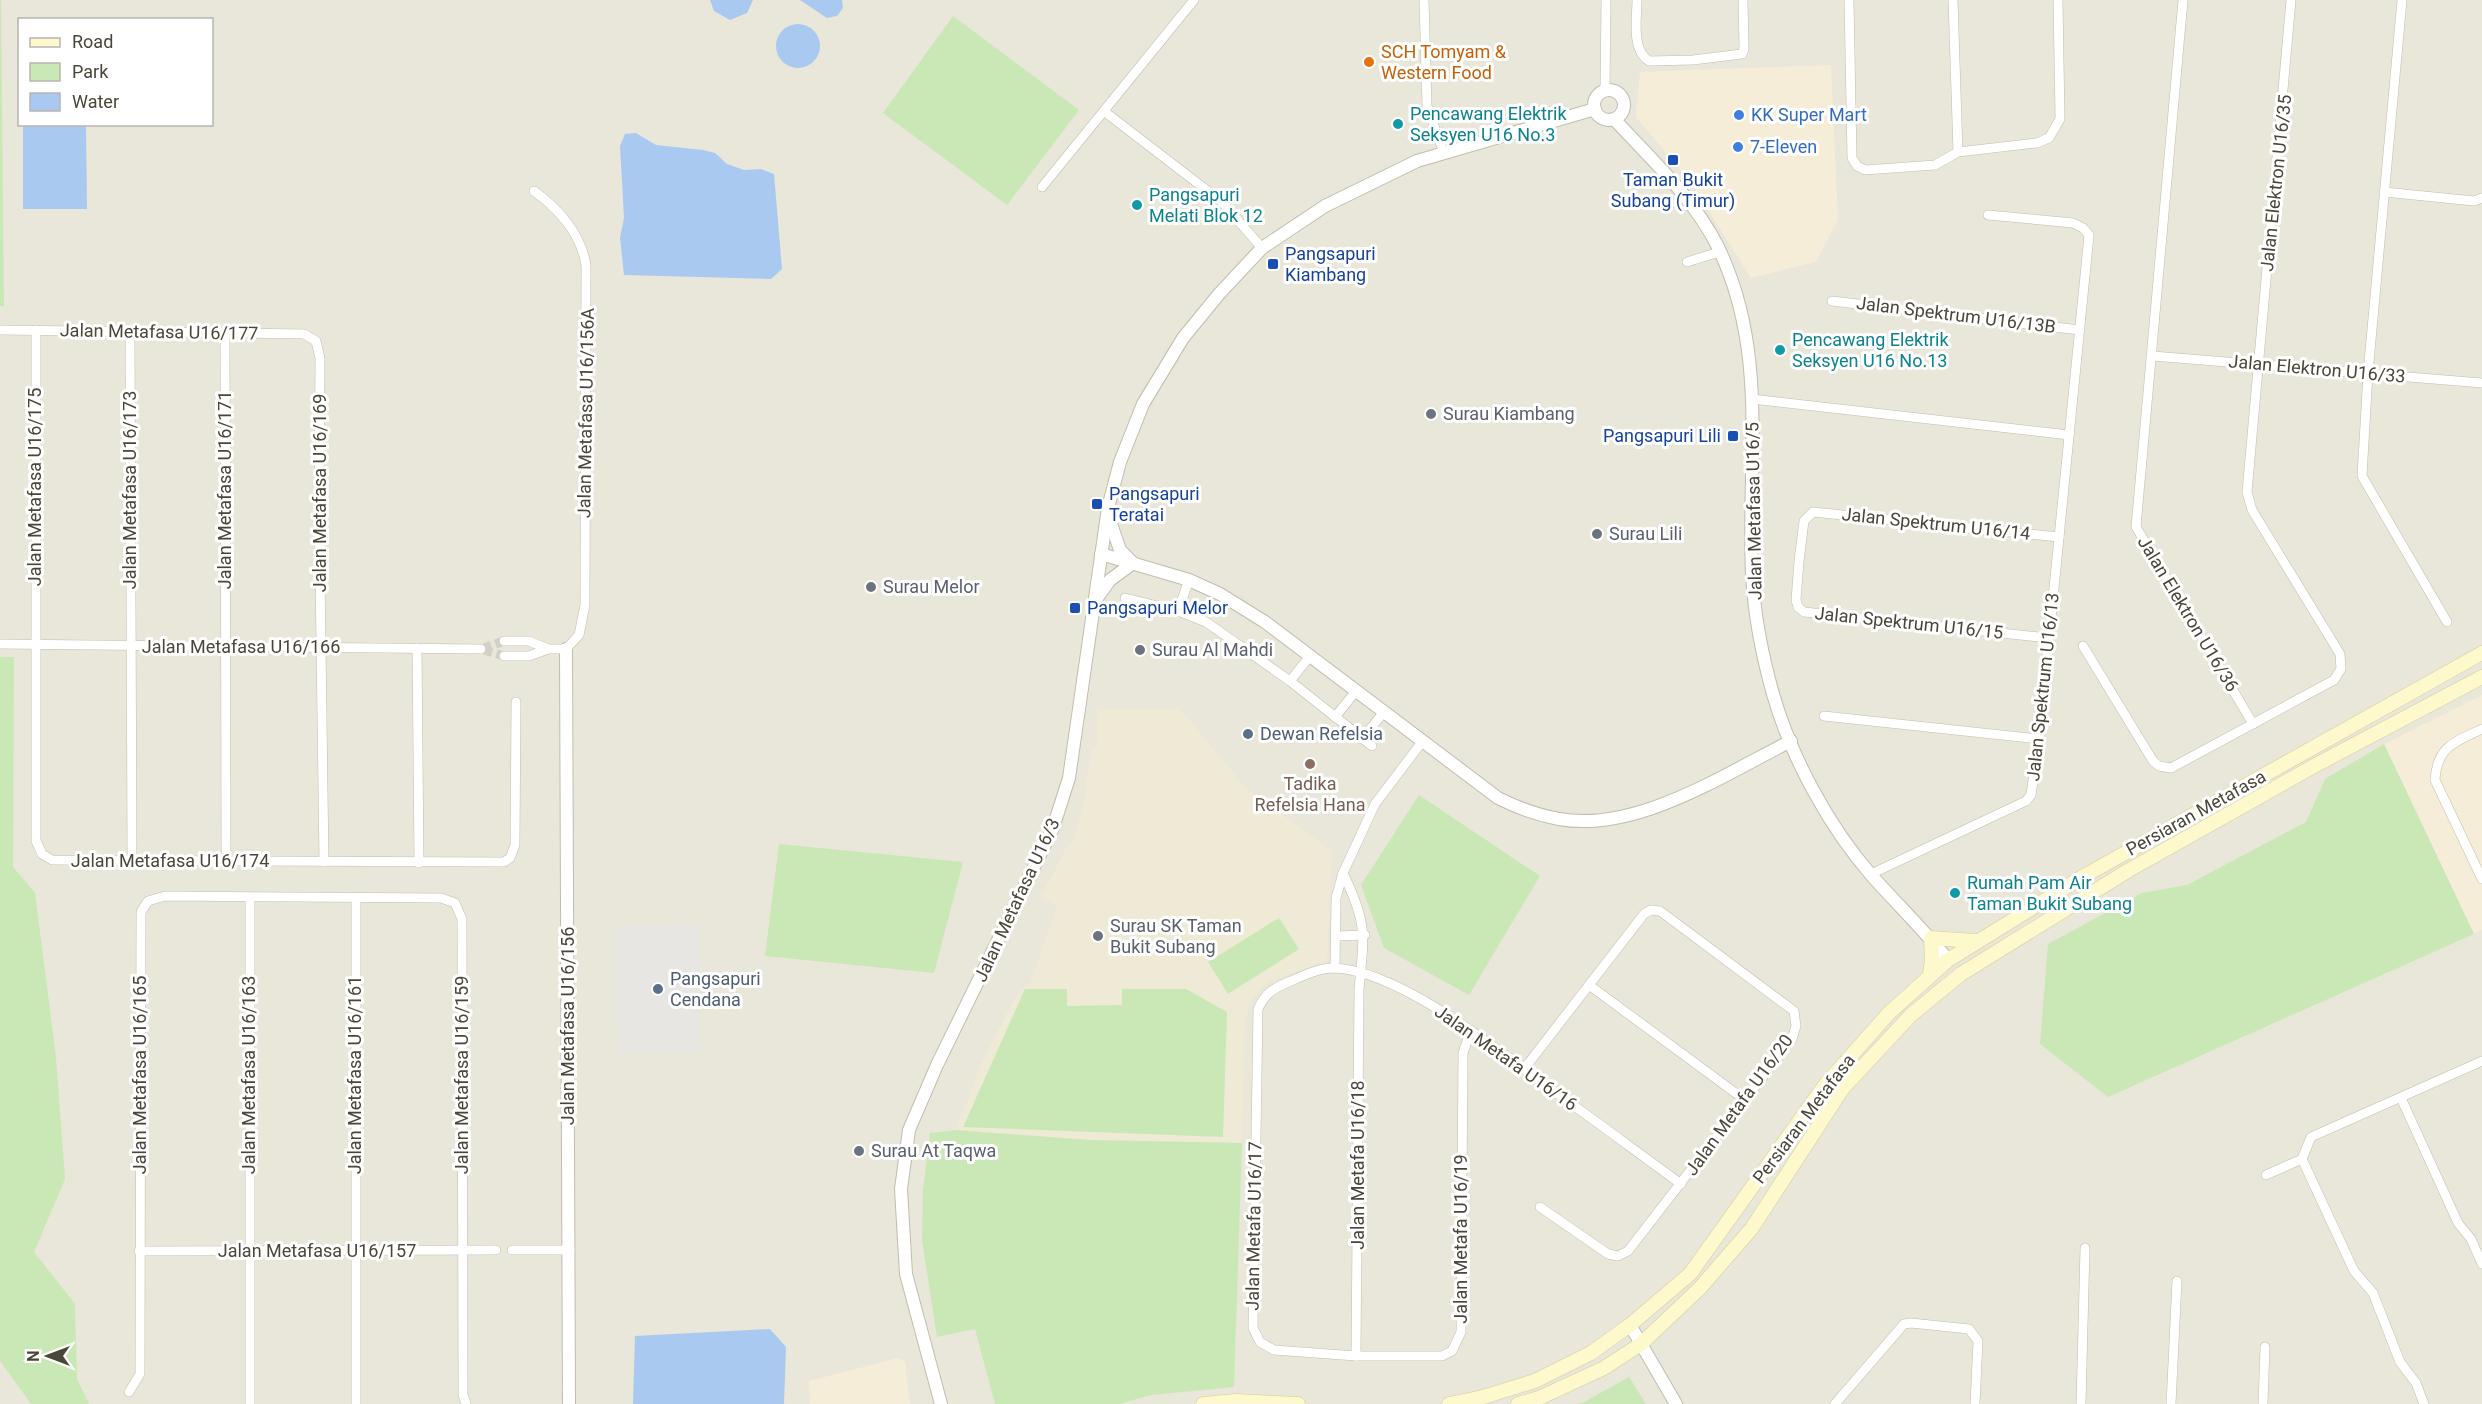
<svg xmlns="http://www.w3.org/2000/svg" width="2482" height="1404" font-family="Roboto,sans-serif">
<rect width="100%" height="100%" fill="#f5f4eb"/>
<path fill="#e9e6da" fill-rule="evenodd" d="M0 0H2482V1404H0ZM20 20H212V124H20Z"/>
<g fill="#f6edd8">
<path d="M1831 65 1838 220 1816 262 1751 278 1689 180 1636 117 1640 72Z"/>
<path d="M2482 695V930L2474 934 2384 744Z"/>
<path d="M898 1358 905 1362 910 1404H810L809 1381Z"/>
</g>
<path fill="#eeead6" d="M1097 709H1180L1245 787 1332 851 1327 961 1269 981 1255 994 1245 1019 1242 1143 1090 1140 956 1130 981 1064 1016 995 1030 983 1057 906 1040 897 1068 845 1073 843 1087 788 1084 787 1093 747H1097Z"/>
<g fill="#cae8b6">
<path d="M0 0H1L4 306H0Z"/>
<path d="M953 16 1079 110 1007 205 883 113Z"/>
<path d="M0 657H14L13 867 35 893 56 1057 65 1179 34 1252 75 1304 77 1379 89 1404H31L0 1361Z"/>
<path d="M2384 744 2474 934 2108 1097 2040 1044 2048 944 2142 893 2187 885 2306 822 2325 779Z"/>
<path d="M1419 795 1540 876 1469 995 1384 948 1361 885Z"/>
<path d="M779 844 963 862 934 973 765 956Z"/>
<path d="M1279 918 1299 949 1228 994 1208 962Z"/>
<path d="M1025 989H1067V1006L1122 1005V989H1186L1227 1012 1223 1137 963 1127Z"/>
<path d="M956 1130 1090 1140 1242 1143 1234 1387 1151 1395 1119 1404H995L975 1329 937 1337 922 1240 923 1190 930 1133Z"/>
<path d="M1629 1377 1646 1404H1578L1584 1402Z"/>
</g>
<path fill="#e7e6e2" d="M698 925 699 1052 618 1053 617 926Z"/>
<g fill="#aac9f0">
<path d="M710 0H753L747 13 730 20 714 11Z"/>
<path d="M800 0H842L843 8 837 16 827 18Z"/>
<circle cx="798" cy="46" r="22"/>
<path d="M23 125H86L87 209H23Z"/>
<path d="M636 133 656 145 703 150 715 153 727 164 744 170 761 169 774 174 782 269 771 279 624 275 620 238 624 218 620 146 625 134Z"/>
<path d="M770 1329 786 1347 784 1404H633L635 1336Z"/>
</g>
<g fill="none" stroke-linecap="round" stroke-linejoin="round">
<path stroke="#d3d1c7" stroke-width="9" stroke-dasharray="9 4.5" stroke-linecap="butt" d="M504 641 481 649 504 656"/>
<g stroke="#c1bdae" stroke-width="10">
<g id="minor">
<path d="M1424 0 1427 106 1444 153"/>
<path d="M1637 0C1637 18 1631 50 1649 61L1693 60 1742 54 1744 49 1743 0"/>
<path d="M1849 0 1852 158 1857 166 1865 170 1935 165 1958 152 2037 143 2049 138 2060 119 2058 0"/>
<path d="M1953 0 1958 152"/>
<path d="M2183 0 2136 527 2253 724"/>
<path d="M2402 0 2368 373 2362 476 2447 622"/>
<path d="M1605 91 1606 0"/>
<path d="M1105 112 1222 202 1262 248"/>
<path d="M1042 187 1194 0"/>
<path d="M2384 192 2474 201 2482 198"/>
<path d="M1687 262 1719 252"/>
<path d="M1832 301 2080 330"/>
<path d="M0 330 304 334 316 341 320 358 319 501 324 862"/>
<path d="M36 330V841L42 854 52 860 504 862 510 858 515 845 516 702"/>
<path d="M130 333 132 861"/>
<path d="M225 333 226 861"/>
<path d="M2153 356 2482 383"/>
<path d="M1752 399 2069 435"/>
<path d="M1125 598 1178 611 1206 622 1290 681 1372 746"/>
<path d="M1178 611 1189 580"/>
<path d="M2049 638 1804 612 1798 607 1796 600 1799 561 1804 521 1813 512 2059 537"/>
<path d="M504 641H529L548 649H566L579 635 585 605 586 266C582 235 559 209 534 191"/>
<path d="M0 644 481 649"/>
<path d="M2083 646 2153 761 2159 766 2171 768 2334 680 2341 669 2340 654 2252 510 2247 492 2291 0"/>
<path d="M417 648 419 863"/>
<path d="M504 656H529L548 649"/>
<path d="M1290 681 1310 656"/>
<path d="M1824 716 2039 739"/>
<path d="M1335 717 1356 691"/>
<path d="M2482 729C2455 742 2437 746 2435 780L2482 879"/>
<path d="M1362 739 1384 712"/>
<path d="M1343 873C1368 925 1364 934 1359 990L1356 1356"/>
<path d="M1871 874 2026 801 2031 795 2039 739 2089 235 2083 228 2073 223 1988 215"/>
<path d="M250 898V1404"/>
<path d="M356 898V1404"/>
<path d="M1336 936 1365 935"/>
<path d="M1335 968 1336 898 1343 873 1375 804 1422 742"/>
<path d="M1589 985 1745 1100"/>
<path d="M1471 1030 1463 1053 1461 1332 1452 1351 1442 1356H1356L1274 1350 1260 1342 1253 1328 1258 1009C1265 993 1274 988 1291 981 1304 975 1319 968 1334 968 1398 970 1497 1049 1548 1087 1593 1119 1637 1152 1681 1184"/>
<path d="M1524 1069 1644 914 1651 910 1660 911 1794 1011 1796 1026 1792 1039 1628 1251 1618 1256 1608 1254 1540 1207"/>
<path d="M2401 1098 2458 1223 2471 1239 2482 1264"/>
<path d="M2302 1159 2354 1271 2373 1293 2400 1362 2416 1383 2424 1404"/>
<path d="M2302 1159 2311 1137 2482 1061"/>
<path d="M2266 1175 2302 1159"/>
<path d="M512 1250H570"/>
<path d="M139 1251 496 1250"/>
<path d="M129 1392 140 1374 141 912 148 901 165 896 441 898 455 903 462 919 463 1395 466 1404"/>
<path d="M1835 1404 1904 1324 1911 1323 1969 1329 1978 1341 1975 1404"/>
<path d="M2081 1404 2085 1248"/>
<path d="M2171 1404 2177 1281"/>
<path d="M2263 1404 2265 1347"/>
</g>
</g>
<g stroke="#c1bdae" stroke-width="14">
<g id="tertiary">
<circle cx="1609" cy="105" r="15"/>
<path d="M1614 119C1651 159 1693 197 1718 247 1769 352 1747 461 1752 573 1754 614 1762 655 1773 694 1791 757 1829 827 1872 876 1897 904 1924 930 1948 960"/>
<path d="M1101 554 1189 580 1220 594 1265 622 1498 798C1518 808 1537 815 1559 819 1636 833 1725 774 1791 741"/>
<path d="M1097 598 1110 580 1133 563 1120 550 1109 518"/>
<path d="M566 649 569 1404"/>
<path d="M1630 1325 1676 1404"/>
<path d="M941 1404 906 1274 901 1189 909 1130 937 1065 1053 828 1069 778 1108 508 1120 462 1143 404 1183 338 1219 294 1262 248 1325 206 1417 161 1595 109"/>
</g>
</g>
<g stroke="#d4cd9c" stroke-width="15">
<g id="secondary">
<path d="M1930 975 1932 959 1931 938 1975 941"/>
<path d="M1203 1404 1235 1401 1298 1404"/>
<path d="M1449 1404 1483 1397 1535 1381 1591 1353 1630 1325 1690 1274 1825 1085 1889 1013 1948 960 2084 876 2482 653"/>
<path d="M1518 1404 1539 1398 1604 1368 1641 1344 1700 1288 1752 1228 1843 1088 1911 1015 1961 974 2129 870 2314 766 2482 677"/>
</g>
</g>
<use href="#minor" stroke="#fff" stroke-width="9"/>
<use href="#tertiary" stroke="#fff" stroke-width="12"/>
<use href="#secondary" stroke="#fdf9cd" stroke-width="14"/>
</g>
<circle fill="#e8710a" stroke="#fff" stroke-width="2" cx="1369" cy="62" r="6"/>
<g fill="#3f7fe0" stroke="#fff" stroke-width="2">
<circle cx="1739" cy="115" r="6"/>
<circle cx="1738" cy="147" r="6"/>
</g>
<g fill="#0f9aa8" stroke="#fff" stroke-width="2">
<circle cx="1398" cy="124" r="6"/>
<circle cx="1137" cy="205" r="6"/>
<circle cx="1780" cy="350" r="6"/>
<circle cx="1955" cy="893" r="6"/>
</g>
<g fill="#1a4fb4" stroke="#fff" stroke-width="2">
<rect x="1667" y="154" width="12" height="12" rx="3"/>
<rect x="1267" y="258" width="12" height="12" rx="3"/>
<rect x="1727" y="430" width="12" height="12" rx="3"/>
<rect x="1091" y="498" width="12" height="12" rx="3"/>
<rect x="1069" y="602" width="12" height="12" rx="3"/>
</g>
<g fill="#6b7280" stroke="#fff" stroke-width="2">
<circle cx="1431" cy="414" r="6"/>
<circle cx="1597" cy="534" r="6"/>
<circle cx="871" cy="587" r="6"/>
<circle cx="1140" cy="650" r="6"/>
<circle cx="1098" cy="936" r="6"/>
<circle cx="859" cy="1151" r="6"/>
</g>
<g fill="#5c6f8a" stroke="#fff" stroke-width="2">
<circle cx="1248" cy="734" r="6"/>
<circle cx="658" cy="989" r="6"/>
</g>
<circle fill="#8d6e63" stroke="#fff" stroke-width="2" cx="1310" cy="764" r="6"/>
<g text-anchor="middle" stroke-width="6" stroke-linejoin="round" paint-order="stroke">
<g font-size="18" fill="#c56008" stroke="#fff" text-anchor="start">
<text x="1381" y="58">SCH Tomyam &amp;<tspan x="1381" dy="21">Western Food</tspan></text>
</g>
<g font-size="18" fill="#0d838f" stroke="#fff" text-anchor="start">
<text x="1410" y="120">Pencawang Elektrik<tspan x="1410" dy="21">Seksyen U16 No.3</tspan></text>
<text x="1149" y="201">Pangsapuri<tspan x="1149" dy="21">Melati Blok 12</tspan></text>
<text x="1792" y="346">Pencawang Elektrik<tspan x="1792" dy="21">Seksyen U16 No.13</tspan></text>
<text x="1967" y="889">Rumah Pam Air<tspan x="1967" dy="21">Taman Bukit Subang</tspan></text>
</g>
<g font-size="18" fill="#366cbe" stroke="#fff" text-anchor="start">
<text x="1751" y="121">KK Super Mart</text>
<text x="1750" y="153">7-Eleven</text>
</g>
<g font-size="18" fill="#164399" stroke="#fff" text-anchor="start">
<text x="1673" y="186" text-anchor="middle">Taman Bukit<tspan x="1673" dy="21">Subang (Timur)</tspan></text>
<text x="1285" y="260">Pangsapuri<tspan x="1285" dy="21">Kiambang</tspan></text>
<text x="1721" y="442" text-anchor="end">Pangsapuri Lili</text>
<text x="1109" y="500">Pangsapuri<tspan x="1109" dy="21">Teratai</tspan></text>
<text x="1087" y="614">Pangsapuri Melor</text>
</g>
<g font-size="18" fill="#4a4639" stroke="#fff">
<text transform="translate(2276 183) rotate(-84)" y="6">Jalan Elektron U16/35</text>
<text transform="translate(1956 315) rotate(7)" y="6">Jalan Spektrum U16/13B</text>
<text transform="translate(159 332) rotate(1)" y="6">Jalan Metafasa U16/177</text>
<text transform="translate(2317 369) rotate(5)" y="6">Jalan Elektron U16/33</text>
<text transform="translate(586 413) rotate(-89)" y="6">Jalan Metafasa U16/156A</text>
<text transform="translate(35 487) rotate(-90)" y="6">Jalan Metafasa U16/175</text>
<text transform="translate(130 490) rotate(-90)" y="6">Jalan Metafasa U16/173</text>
<text transform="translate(225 490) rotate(-90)" y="6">Jalan Metafasa U16/171</text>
<text transform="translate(320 493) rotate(-90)" y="6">Jalan Metafasa U16/169</text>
<text transform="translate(1754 511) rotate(-91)" y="6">Jalan Metafasa U16/5</text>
<text transform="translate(1936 524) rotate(6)" y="6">Jalan Spektrum U16/14</text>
<text transform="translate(2188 614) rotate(59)" y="6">Jalan Elektron U16/36</text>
<text transform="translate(1909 623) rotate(6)" y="6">Jalan Spektrum U16/15</text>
<text x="241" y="653">Jalan Metafasa U16/166</text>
<text transform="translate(2043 687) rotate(-84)" y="6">Jalan Spektrum U16/13</text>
<text transform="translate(2196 813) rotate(-29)" y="6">Persiaran Metafasa</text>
<text x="170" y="867">Jalan Metafasa U16/174</text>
<text transform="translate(1017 900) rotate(-65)" y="6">Jalan Metafasa U16/3</text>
<text transform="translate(568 1026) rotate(-90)" y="6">Jalan Metafasa U16/156</text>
<text transform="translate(1506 1058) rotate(35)" y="6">Jalan Metafa U16/16</text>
<text transform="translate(140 1075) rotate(-90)" y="6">Jalan Metafasa U16/165</text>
<text transform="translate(249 1075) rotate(-90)" y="6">Jalan Metafasa U16/163</text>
<text transform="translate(355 1075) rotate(-90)" y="6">Jalan Metafasa U16/161</text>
<text transform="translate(462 1075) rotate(-90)" y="6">Jalan Metafasa U16/159</text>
<text transform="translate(1739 1105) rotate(-54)" y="6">Jalan Metafa U16/20</text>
<text transform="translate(1804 1119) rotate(-53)" y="6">Persiaran Metafasa</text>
<text transform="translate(1358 1165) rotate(-90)" y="6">Jalan Metafa U16/18</text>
<text transform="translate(1254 1226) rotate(-89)" y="6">Jalan Metafa U16/17</text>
<text transform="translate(1461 1239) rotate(-90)" y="6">Jalan Metafa U16/19</text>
<text x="317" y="1257">Jalan Metafasa U16/157</text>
</g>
<g font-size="18" fill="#5b616d" stroke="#fff" text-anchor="start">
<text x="1443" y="420">Surau Kiambang</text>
<text x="1609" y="540">Surau Lili</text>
<text x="883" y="593">Surau Melor</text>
<text x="1152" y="656">Surau Al Mahdi</text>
<text x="1110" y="932">Surau SK Taman<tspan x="1110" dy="21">Bukit Subang</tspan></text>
<text x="871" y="1157">Surau At Taqwa</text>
</g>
<g font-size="18" fill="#4e5e75" stroke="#fff" text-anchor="start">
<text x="1260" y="740">Dewan Refelsia</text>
<text x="670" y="985">Pangsapuri<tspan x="670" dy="21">Cendana</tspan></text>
</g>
<g font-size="18" fill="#785e54" stroke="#fff">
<text x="1310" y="790">Tadika<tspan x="1310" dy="21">Refelsia Hana</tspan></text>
</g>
</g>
<rect x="18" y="18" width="195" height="108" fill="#ffffff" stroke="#b7b5b0" stroke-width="1.5"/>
<rect x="30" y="38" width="30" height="9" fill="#fdf9cd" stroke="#b7b5b0" stroke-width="1.5"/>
<text x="72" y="48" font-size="18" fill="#4a4639">Road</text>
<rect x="30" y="63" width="30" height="18" fill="#cae8b6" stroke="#b7b5b0" stroke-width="1.5"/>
<text x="72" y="78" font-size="18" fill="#4a4639">Park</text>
<rect x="30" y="93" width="30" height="18" fill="#aac9f0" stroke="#b7b5b0" stroke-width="1.5"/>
<text x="72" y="108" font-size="18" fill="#4a4639">Water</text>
<g transform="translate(48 1356) rotate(270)" stroke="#ffffff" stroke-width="4.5" paint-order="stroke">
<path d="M0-4.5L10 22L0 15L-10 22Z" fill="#4a4639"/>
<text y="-9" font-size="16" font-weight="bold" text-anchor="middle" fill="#4a4639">N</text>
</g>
</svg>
